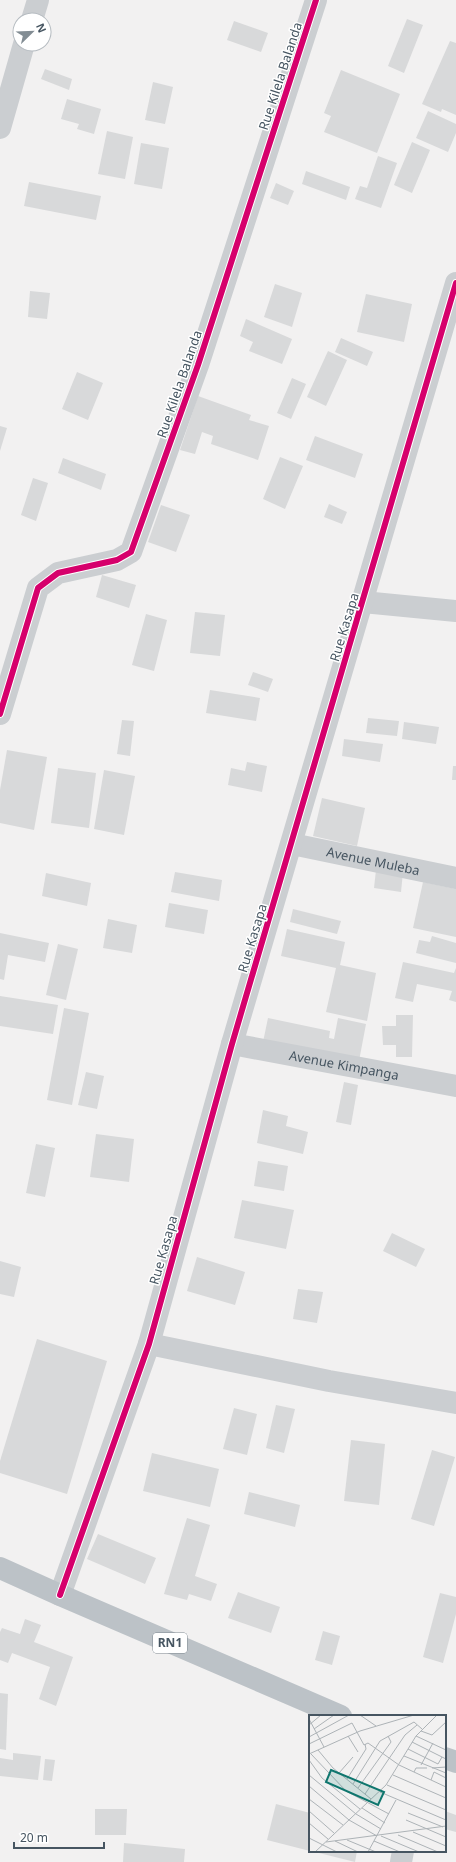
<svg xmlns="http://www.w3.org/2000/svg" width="456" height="1862" font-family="'Noto Sans',sans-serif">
<rect width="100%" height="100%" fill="#f2f1f1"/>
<g fill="#d8d9da">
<path d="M407 19 423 25 404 73 388 66Z"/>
<path d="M234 21 268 33 261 52 227 40Z"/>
<path d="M450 41 456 43V115L442 109 441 112 422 104Z"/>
<path d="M45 69 72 79 69 90 41 79Z"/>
<path d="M341 70 400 94 377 153 324 132 331 116 324 113Z"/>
<path d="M153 82 173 87 165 124 145 120Z"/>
<path d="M67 99 101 109 94 134 77 129 79 124 61 119Z"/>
<path d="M428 111 456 124V133L448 152 416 138Z"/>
<path d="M107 131 133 137 125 179 98 174Z"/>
<path d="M412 142 430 150 412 193 394 185Z"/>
<path d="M141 143 169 148 162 189 134 184Z"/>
<path d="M378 156 397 163 381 208 355 199 360 186 367 188Z"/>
<path d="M306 171 350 187 346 200 302 184Z"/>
<path d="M29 182 101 196 96 220 24 206Z"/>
<path d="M276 183 294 191 288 205 270 198Z"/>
<path d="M275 284 302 293 292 327 264 317Z"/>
<path d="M30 291 50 293 47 319 28 317Z"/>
<path d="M366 294 412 304 404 342 357 332Z"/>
<path d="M246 319 292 339 282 364 249 351 253 342 240 336Z"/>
<path d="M341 338 373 352 367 366 335 352Z"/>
<path d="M328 351 347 360 326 406 307 397Z"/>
<path d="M77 372 103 383 88 420 62 409Z"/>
<path d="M292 378 306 384 291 419 277 413Z"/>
<path d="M198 396 251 415 249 420 269 426 258 460 211 444 213 436 202 432 195 454 180 450Z"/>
<path d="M0 426 7 428 0 451Z"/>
<path d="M315 436 363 454 355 478 306 460Z"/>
<path d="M280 457 303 466 285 509 263 499Z"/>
<path d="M63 458 106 474 101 490 58 473Z"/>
<path d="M33 478 48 483 36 521 21 515Z"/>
<path d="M329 504 347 512 342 524 324 517Z"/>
<path d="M161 505 190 515 176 552 148 542Z"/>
<path d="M102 575 136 585 129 608 96 597Z"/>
<path d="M195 612 225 615 220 656 190 653Z"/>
<path d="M146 614 167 620 154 671 132 665Z"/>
<path d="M253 672 273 679 268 692 248 685Z"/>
<path d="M210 690 260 698 256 721 206 713Z"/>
<path d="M368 718 399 721 397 736 366 733Z"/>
<path d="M122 720 134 721 130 756 117 754Z"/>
<path d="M404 722 439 727 436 744 402 739Z"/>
<path d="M344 739 383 744 380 762 342 756Z"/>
<path d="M7 750 47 757 34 830 0 823V790Z"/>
<path d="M247 762 267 766 262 792 228 785 231 768 245 771Z"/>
<path d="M453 766H456V780H452Z"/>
<path d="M58 768 96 773 89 828 51 823Z"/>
<path d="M104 770 135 776 124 835 94 829Z"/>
<path d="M322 798 365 808 357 846 313 836Z"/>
<path d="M376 870 403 872 401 892 374 888Z"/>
<path d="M175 872 222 880 219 901 171 892Z"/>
<path d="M46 873 91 883 87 906 42 896Z"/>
<path d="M423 882 456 889V937L413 928Z"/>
<path d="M169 903 208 910 204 934 165 927Z"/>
<path d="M293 909 341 921 337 934 290 922Z"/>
<path d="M108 919 137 925 132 953 103 948Z"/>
<path d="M287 929 345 942 340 965 376 973 367 1021 326 1012 336 968 281 956Z"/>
<path d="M0 933 49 943 45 962 8 955 4 980 0 979Z"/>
<path d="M432 936 456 943V963L416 953 419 940 430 942Z"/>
<path d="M58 944 78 949 66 1000 46 995Z"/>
<path d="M403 962 454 973 456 968V1002L449 1000 452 991 417 984 413 1002 395 998Z"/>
<path d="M0 996 58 1005 53 1034 0 1026Z"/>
<path d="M64 1008 89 1013 72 1105 47 1100Z"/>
<path d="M396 1015H413L412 1057H396V1045H383L382 1026H396Z"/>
<path d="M268 1018 330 1031 329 1038 334 1039 338 1018 366 1024 359 1061 263 1042Z"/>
<path d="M86 1072 104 1076 97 1109 78 1105Z"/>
<path d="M344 1082 358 1085 351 1125 336 1122Z"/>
<path d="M263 1110 288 1116 286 1126 308 1132 303 1154 257 1143Z"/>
<path d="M96 1134 134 1139 129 1182 90 1177Z"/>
<path d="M36 1144 55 1148 45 1197 26 1193Z"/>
<path d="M258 1161 288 1166 284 1191 254 1186Z"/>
<path d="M242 1200 294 1210 286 1249 234 1238Z"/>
<path d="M392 1233 425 1249 416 1267 383 1251Z"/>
<path d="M197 1257 245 1272 235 1305 187 1291Z"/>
<path d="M0 1261 21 1267 14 1297 0 1294Z"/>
<path d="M298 1289 323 1292 317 1323 293 1319Z"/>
<path d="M37 1339 107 1361 67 1494 0 1473V1461Z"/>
<path d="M276 1405 295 1409 284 1453 266 1448Z"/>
<path d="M234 1408 257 1414 247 1455 223 1449Z"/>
<path d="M351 1440 385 1444 379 1505 344 1501Z"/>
<path d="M432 1450 455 1457 434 1526 411 1519Z"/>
<path d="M152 1453 219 1469 210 1507 143 1491Z"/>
<path d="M249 1492 300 1505 295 1527 244 1514Z"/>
<path d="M187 1518 210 1525 195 1576 217 1584 211 1601 189 1594 187 1600 164 1594Z"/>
<path d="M98 1534 156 1558 145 1584 87 1559Z"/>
<path d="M238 1592 280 1607 271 1633 228 1618Z"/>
<path d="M440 1593 456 1597V1614L443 1663 423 1657Z"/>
<path d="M25 1619 41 1625 34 1642 73 1657 56 1706 39 1699 50 1667 12 1653 8 1663 0 1660V1632L2 1628 20 1634Z"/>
<path d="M323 1631 340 1636 332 1665 315 1660Z"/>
<path d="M0 1693 8 1694 6 1750 0 1749Z"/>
<path d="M13 1753 41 1756 38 1780 0 1776V1758L13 1760Z"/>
<path d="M45 1759 55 1760 52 1781 43 1780Z"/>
<path d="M276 1804 310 1813V1851L267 1840Z"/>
<path d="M95 1809H127L126 1835H95Z"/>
<path d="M445 1811 456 1815V1832L445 1829Z"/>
<path d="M124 1843 185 1849 184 1862H123Z"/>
<path d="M311 1851H357L355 1862Z"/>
</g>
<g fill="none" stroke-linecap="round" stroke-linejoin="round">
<g stroke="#cbced1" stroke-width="22">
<path d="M32 20 38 0"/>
<path d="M0 128 24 44"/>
<path d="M363 602 456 611"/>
<path d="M0 714 38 588 58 573 117 560 131 552 198 365 316 0"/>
<path id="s1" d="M292 844 456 878"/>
<path id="s2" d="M232 1044 456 1086"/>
<path d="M149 1344 329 1381 456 1403"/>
<path d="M60 1595 149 1344 232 1044 456 283"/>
<path d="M401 1862 403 1851"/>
</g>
<g stroke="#bcc2c7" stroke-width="22">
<path d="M0 1568 60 1595 341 1716"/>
<path d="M445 1758 456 1762"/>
</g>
<g stroke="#fff" stroke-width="8">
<g id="cycleway">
<path d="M0 714 38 588 58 573 117 560 131 552 198 365 316 0"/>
<path d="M60 1595 149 1344 232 1044 456 283"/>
</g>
</g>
<use href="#cycleway" stroke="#d6006c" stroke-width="6"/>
</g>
<g text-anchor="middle" stroke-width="3" stroke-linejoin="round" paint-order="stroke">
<rect fill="#fff" stroke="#7e8890" stroke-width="1" x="153" y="1633" width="34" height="20" rx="3"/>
<g font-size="12" font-weight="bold" fill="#465561">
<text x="170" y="1647">RN1</text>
</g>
<g font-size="13" fill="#465561" stroke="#fff">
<text transform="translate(280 76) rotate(-72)" y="5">Rue Kilela Balanda</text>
<text transform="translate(179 384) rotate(-71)" y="5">Rue Kilela Balanda</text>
<text transform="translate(344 627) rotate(-73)" y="5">Rue Kasapa</text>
<text dy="5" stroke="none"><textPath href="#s1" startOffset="83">Avenue Muleba</textPath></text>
<text transform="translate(252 938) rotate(-73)" y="5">Rue Kasapa</text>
<text dy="5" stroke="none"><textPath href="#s2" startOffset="114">Avenue Kimpanga</textPath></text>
<text transform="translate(163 1250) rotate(-74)" y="5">Rue Kasapa</text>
</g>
</g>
<g transform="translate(309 1715)">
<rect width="137" height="137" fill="#f2f1f1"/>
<path fill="none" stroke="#adb3b7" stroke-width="1" d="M51 0 67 11M0 4 15 32M0 10 12 0M5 14 25 0M112 16 123 20 137 7M39 21 49 37M107 21 137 35M0 22 40 0M103 27 137 44M0 29 43 8 55 30 59 28 90 50 137 72M99 34 129 49 133 42M9 35 24 53 62 84M0 39 51 16 105 0M2 39 37 76 80 99M95 41 137 58M0 45 13 63 51 94M112 50 124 28M123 53 137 52M105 57 107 53H118M30 58 44 42M0 60 47 99 72 114M84 60 137 83M38 64 57 34 56 29M122 65 125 57 137 63M44 69 71 26 105 7 113 14M78 70 137 95M0 71 40 105 68 121M49 73 82 27 79 21M71 77 137 105M56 79 96 20 108 10M0 84 34 110M53 93 76 108M0 96 25 118M99 98 134 112M97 105 137 122M0 108 19 124M104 117 137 131M89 120 129 137M72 121 110 137M0 123 28 137M38 125 67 137M26 126 49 137M65 126 91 137M17 127 137 111M6 137 77 70 107 21 128 0M59 137 87 85"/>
<path fill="#0f766e" fill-opacity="0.15" stroke="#0f766e" stroke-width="2" d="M22 55 75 77 69 90 17 67Z"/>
<rect width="137" height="137" fill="none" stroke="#465561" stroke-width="2"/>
</g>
<g transform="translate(32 32) rotate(67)"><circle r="19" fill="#ffffff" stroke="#b5bbc0"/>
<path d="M0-3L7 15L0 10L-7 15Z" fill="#828c93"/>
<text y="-6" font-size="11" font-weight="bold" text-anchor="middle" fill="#465561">N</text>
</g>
<path d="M14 1842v6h90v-6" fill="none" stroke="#465561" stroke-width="2"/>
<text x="20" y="1842" font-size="12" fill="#465561" stroke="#ffffff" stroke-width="3" paint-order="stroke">20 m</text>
</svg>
